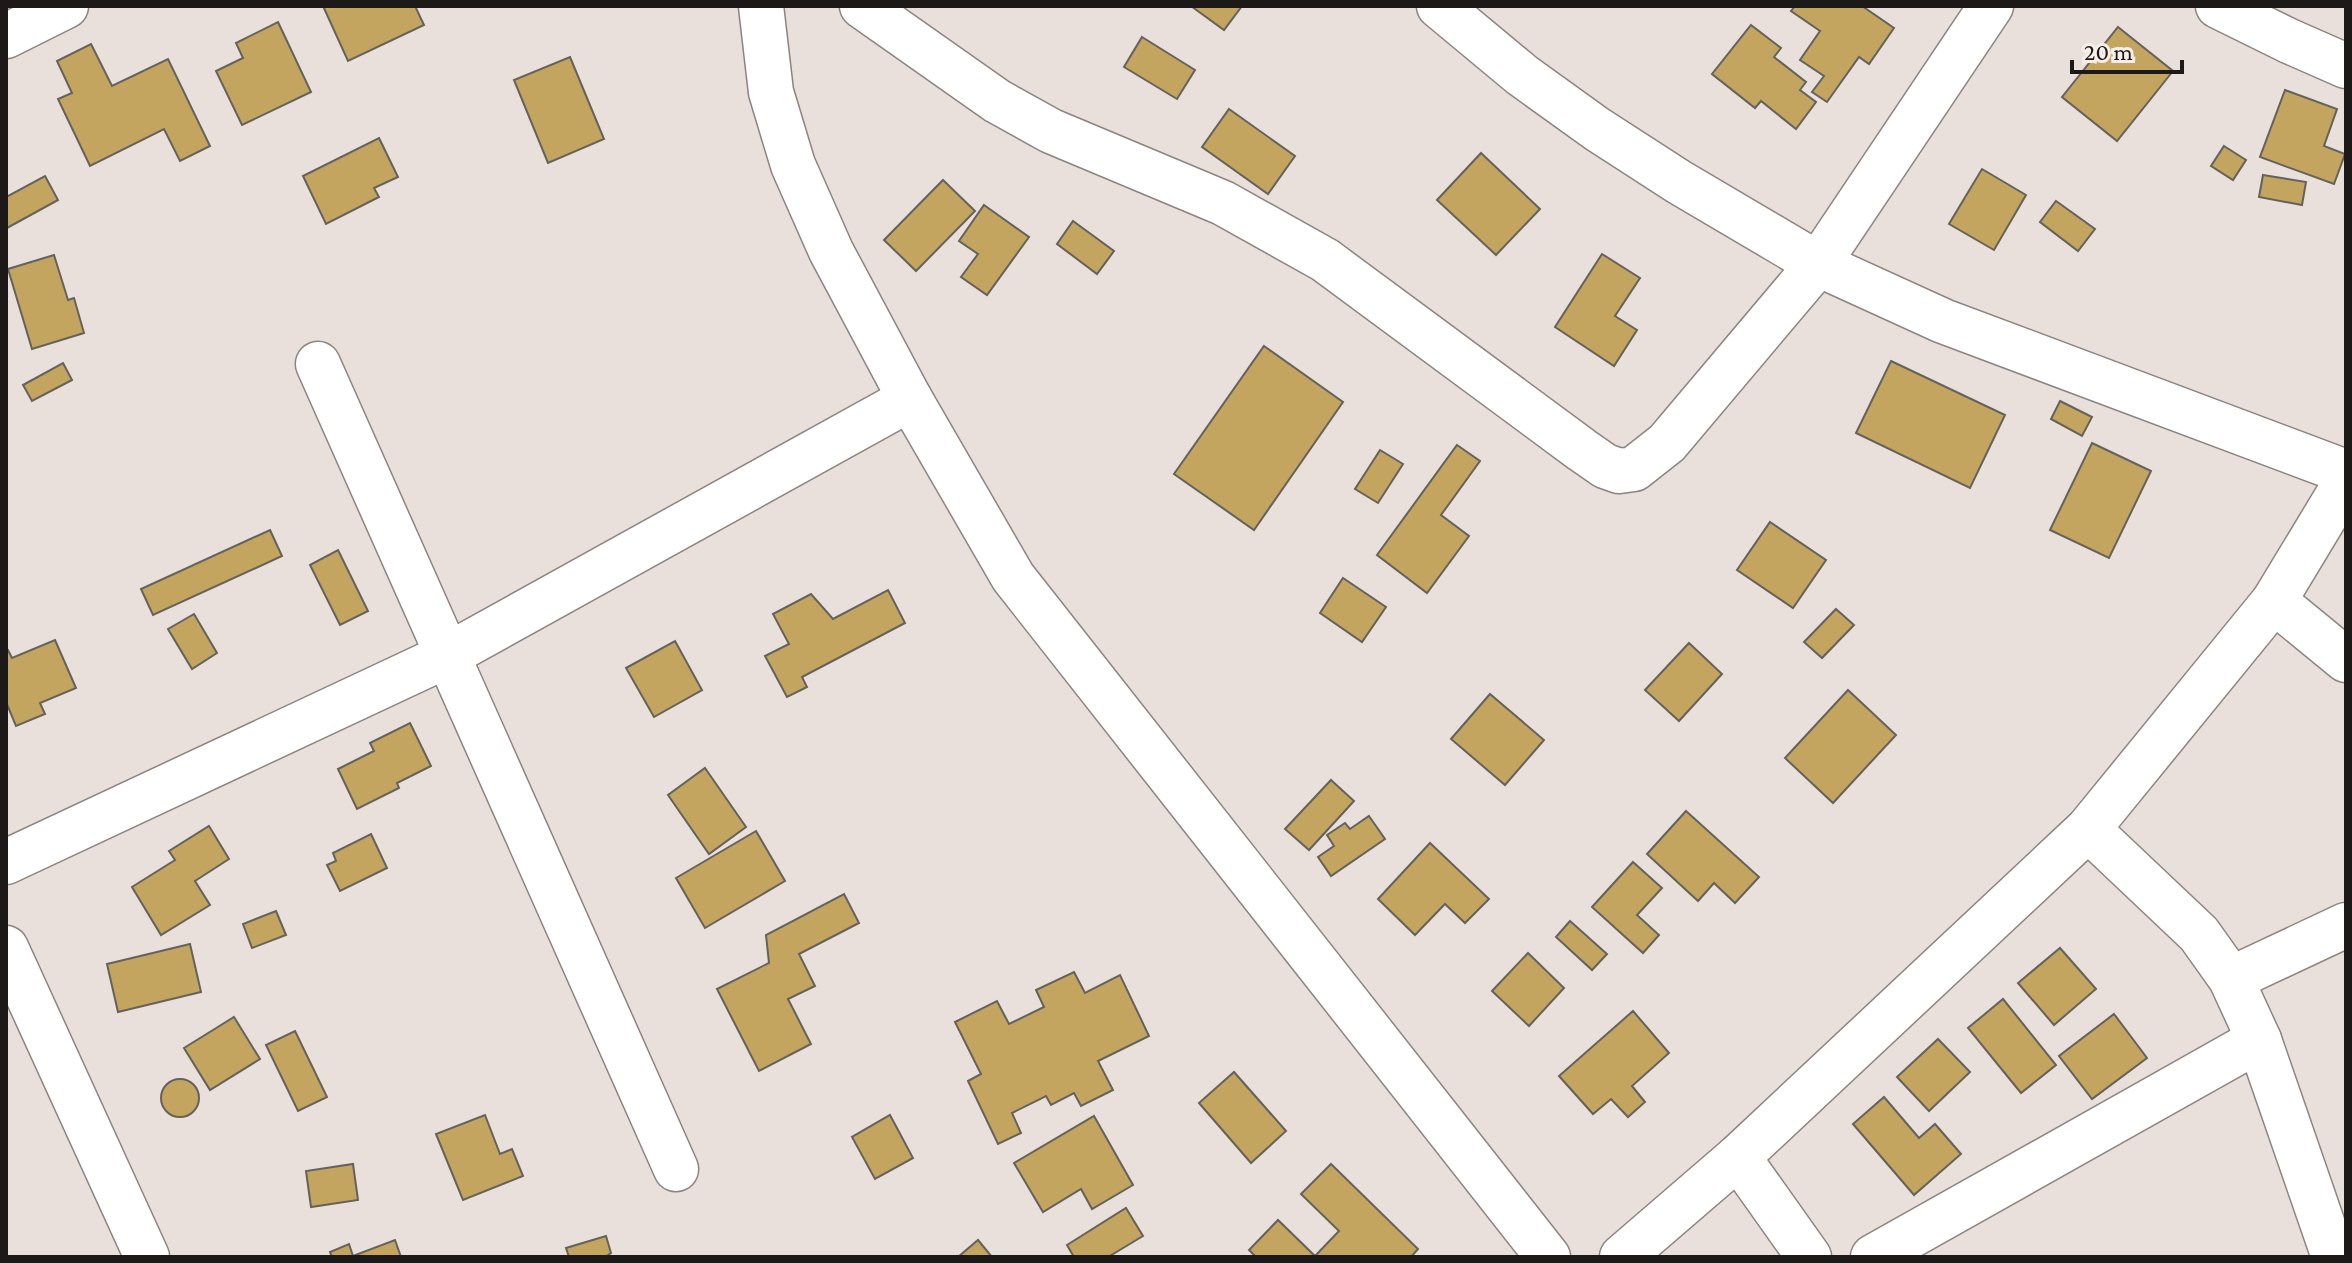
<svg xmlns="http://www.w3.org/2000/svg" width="2352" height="1263" font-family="'Crimson Pro',serif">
<rect width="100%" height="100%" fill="#e9e0dc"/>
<g fill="#c3a560" stroke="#65625b" stroke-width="2">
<path d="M323 6H415L424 25 348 61Z"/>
<path d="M1191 6H1242L1224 30Z"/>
<path d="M1795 6H1862L1894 28 1869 64 1859 57 1827 102 1812 92 1824 76 1800 60 1820 31 1791 11Z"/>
<path d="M278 22 311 92 242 125 216 71 243 58 236 43Z"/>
<path d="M1751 25 1781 48 1774 57 1806 82 1800 90 1816 102 1796 129 1761 101 1755 108 1712 74Z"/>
<path d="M2118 27 2173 71 2117 141 2062 97Z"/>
<path d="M1142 37 1195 70 1177 99 1124 67Z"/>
<path d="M91 44 112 86 168 59 210 146 180 161 164 129 90 166 58 99 72 93 57 61Z"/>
<path d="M570 57 604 139 548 163 514 80Z"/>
<path d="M2285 90 2337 109 2324 146 2345 154 2334 184 2260 157Z"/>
<path d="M1229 109 1295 156 1268 194 1202 147Z"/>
<path d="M379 138 398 177 374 188 379 197 326 224 303 176Z"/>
<path d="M2224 146 2246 160 2233 180 2211 166Z"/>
<path d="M1481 153 1540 209 1496 255 1437 200Z"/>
<path d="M1982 169 2026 195 1994 250 1949 224Z"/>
<path d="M2263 175 2306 182 2302 205 2259 197Z"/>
<path d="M45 176 58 200 7 228 6 197Z"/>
<path d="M943 180 975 211 916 271 884 240Z"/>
<path d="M2056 201 2095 229 2078 251 2040 222Z"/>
<path d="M984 205 1029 237 987 295 961 277 978 254 959 241Z"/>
<path d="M1073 221 1114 251 1097 274 1057 244Z"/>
<path d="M1602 254 1640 278 1615 316 1637 330 1614 366 1555 327Z"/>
<path d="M54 255 68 300 74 298 84 333 32 349 8 269Z"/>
<path d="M1264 346 1343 402 1254 530 1174 474Z"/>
<path d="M1891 361 2005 415 1970 488 1856 433Z"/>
<path d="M63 363 72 380 32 401 23 385Z"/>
<path d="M2060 401 2092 417 2082 436 2051 419Z"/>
<path d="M2092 443 2151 471 2109 558 2050 530Z"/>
<path d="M1457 445 1480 461 1441 515 1469 536 1427 593 1377 555Z"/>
<path d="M1380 450 1403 464 1378 503 1355 489Z"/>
<path d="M1770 522 1826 560 1793 608 1737 570Z"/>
<path d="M270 530 282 556 153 615 141 589Z"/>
<path d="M338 550 368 611 340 625 310 565Z"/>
<path d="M1343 578 1386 607 1362 642 1320 613Z"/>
<path d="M888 590 905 623 802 677 807 687 787 697 765 656 789 644 773 614 811 594 833 619Z"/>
<path d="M1836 609 1854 625 1822 658 1804 642Z"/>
<path d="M194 614 217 653 192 669 168 629Z"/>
<path d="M55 640 76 688 40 703 45 714 16 726 6 702V651L8 650 12 658Z"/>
<path d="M675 641 702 690 654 717 626 668Z"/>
<path d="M1689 643 1722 674 1679 721 1645 690Z"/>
<path d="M1848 690 1896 735 1833 803 1785 758Z"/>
<path d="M1490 694 1544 740 1505 785 1451 739Z"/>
<path d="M410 723 431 766 397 783 399 788 357 809 338 769 374 751 370 743Z"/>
<path d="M705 768 746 827 709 854 668 795Z"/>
<path d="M1331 780 1354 801 1309 850 1285 829Z"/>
<path d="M1686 811 1759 877 1735 903 1714 883 1698 901 1647 854Z"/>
<path d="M1369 816 1385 839 1331 876 1318 857 1334 846 1327 835 1345 823 1350 829Z"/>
<path d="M209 826 229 859 195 881 210 905 161 935 132 887 175 860 169 851Z"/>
<path d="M756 831 785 881 705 928 676 878Z"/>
<path d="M371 834 387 868 340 891 327 865 336 861 333 853Z"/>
<path d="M1430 843 1489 899 1465 923 1445 904 1415 935 1378 899Z"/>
<path d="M1633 862 1662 888 1637 915 1659 935 1643 953 1592 907Z"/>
<path d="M844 894 859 923 799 954 815 986 788 999 811 1044 759 1071 717 989 769 963 766 935Z"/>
<path d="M276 911 286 935 252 948 243 924Z"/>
<path d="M1570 921 1607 954 1592 970 1556 937Z"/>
<path d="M190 944 201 992 118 1012 107 964Z"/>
<path d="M2060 948 2096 989 2054 1025 2018 983Z"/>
<path d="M1528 953 1564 988 1529 1026 1492 991Z"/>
<path d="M1074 972 1085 993 1120 975 1149 1036 1098 1061 1113 1090 1081 1106 1074 1093 1051 1105 1046 1096 1012 1113 1021 1133 998 1144 968 1081 981 1074 955 1022 997 1001 1009 1024 1044 1007 1036 990Z"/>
<path d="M2003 999 2056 1065 2021 1093 1968 1028Z"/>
<path d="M1633 1011 1669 1053 1632 1086 1645 1102 1628 1117 1611 1099 1593 1114 1559 1076Z"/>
<path d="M2114 1014 2147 1058 2092 1099 2059 1056Z"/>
<path d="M234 1017 260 1059 210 1090 184 1048Z"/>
<path d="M295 1031 327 1097 298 1111 266 1045Z"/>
<path d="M1938 1039 1970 1072 1929 1111 1897 1077Z"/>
<path d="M1234 1072 1286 1131 1251 1163 1199 1103Z"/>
<circle cx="180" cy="1098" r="19"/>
<path d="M1884 1097 1919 1138 1935 1124 1961 1154 1914 1195 1853 1124Z"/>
<path d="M485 1115 500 1154 512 1149 523 1176 463 1200 436 1134Z"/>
<path d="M890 1115 913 1158 875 1179 852 1137Z"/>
<path d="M1094 1116 1133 1185 1092 1209 1081 1189 1043 1212 1014 1163Z"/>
<path d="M353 1164 358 1200 311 1207 306 1171Z"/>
<path d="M1331 1164 1418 1249 1411 1257H1256L1249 1250 1278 1220 1315 1256 1339 1231 1301 1194Z"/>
<path d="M1126 1208 1143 1236 1108 1257H1074L1067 1245Z"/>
<path d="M606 1236 611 1253 605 1257H569L566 1248Z"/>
<path d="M395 1240 401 1257H332L330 1252 349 1244 353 1256Z"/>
<path d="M978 1240 992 1257H958Z"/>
</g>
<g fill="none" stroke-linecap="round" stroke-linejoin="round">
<g stroke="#8c8480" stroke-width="47">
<g id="minor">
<path d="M761 6 771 92 793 165 831 251 910 399 1013 577 1548 1257"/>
<path d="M862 6 997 101 1051 131 1223 203 1325 260 1582 450 1605 466 1619 471 1634 469 1667 443 1818 264 1991 6"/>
<path d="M1439 6 1522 75 1597 129 1679 182 1818 264 1943 321 2346 472"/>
<path d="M2218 6 2289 41 2346 66"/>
<path d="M6 36 66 6"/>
<path d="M318 364 676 1169"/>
<path d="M2274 601 2346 660"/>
<path d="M2088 829 2199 934 2231 979 2259 1040 2334 1257"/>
<path d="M6 862 446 656 910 399"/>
<path d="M6 948 147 1257"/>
<path d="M2231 979 2346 925"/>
<path d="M1738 1157 1809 1257"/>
<path d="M1622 1257 1738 1157 2088 829 2274 601 2346 482"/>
<path d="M1873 1257 2259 1040"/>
</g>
</g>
<use href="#minor" stroke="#fff" stroke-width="44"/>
</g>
<rect width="2352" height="1263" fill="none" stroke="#1c1918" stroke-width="16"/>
<path d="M2072 60v12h110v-12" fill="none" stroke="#1c1918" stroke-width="4"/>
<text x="2084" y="60" font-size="24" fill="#1c1918" stroke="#f6eee9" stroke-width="6" paint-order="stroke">20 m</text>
</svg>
